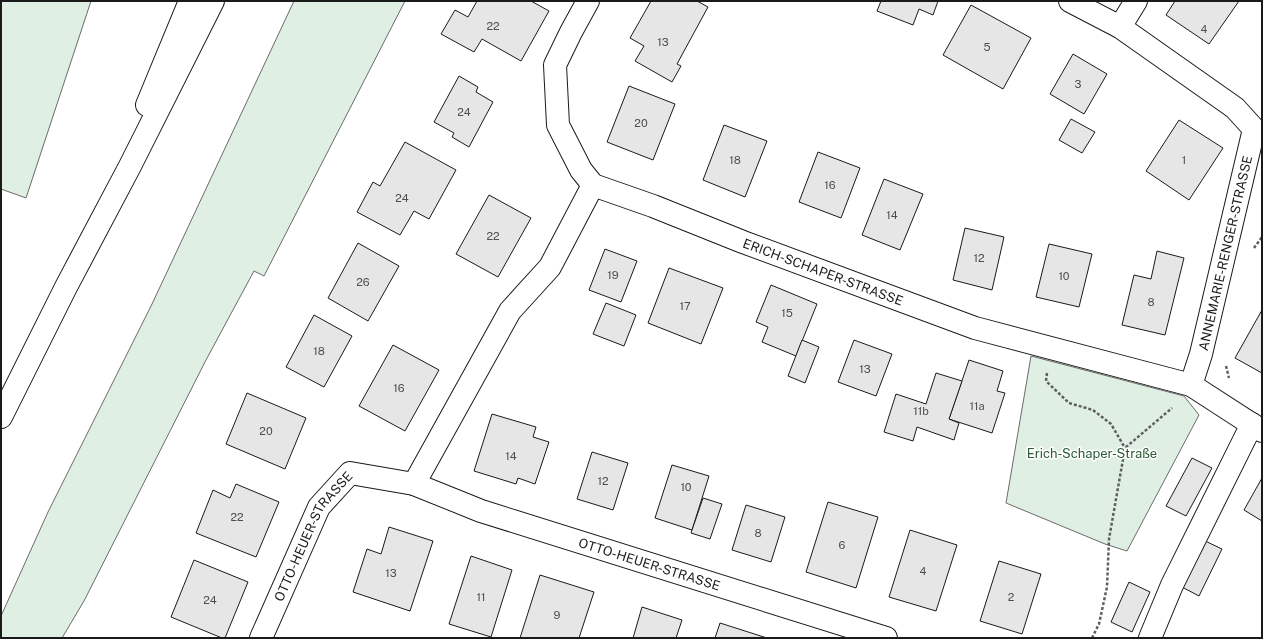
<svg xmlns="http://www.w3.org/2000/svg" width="1263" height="639" font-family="'Public Sans',sans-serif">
<rect width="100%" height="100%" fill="#fff"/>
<g fill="#e0efe3" stroke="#6a6a6a">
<path d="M1 1H91L26 198 1 189Z"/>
<path d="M294 1H405L264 276 254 271 206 360 84 601 62 638H1V616L48 512 152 304Z"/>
<path d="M1031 356 1184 396 1199 415 1127 551 1105 544 1006 503Z"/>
</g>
<g fill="#e6e6e6" stroke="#1a1a1a">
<path d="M477 1H531L549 11 521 61 482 39 474 52 441 34 455 10 468 17Z"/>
<path d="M651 1H697L708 7 677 64 681 66 672 82 635 61 644 46 630 38Z"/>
<path d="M881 1H938L933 15 919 9 913 25 877 11Z"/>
<path d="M1175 1H1239L1209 44 1166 15Z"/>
<path d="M971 5 1031 38 1003 89 943 55Z"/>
<path d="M1073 54 1107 74 1084 114 1050 94Z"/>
<path d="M459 76 478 87 476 92 493 102 469 147 452 137 454 133 434 122Z"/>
<path d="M629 86 675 104 653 160 607 142Z"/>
<path d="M1071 119 1095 132 1082 153 1059 140Z"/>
<path d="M1179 120 1223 148 1189 200 1146 171Z"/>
<path d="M724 125 767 141 745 197 703 180Z"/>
<path d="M405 142 456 170 429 219 414 211 400 235 357 212 373 182 380 186Z"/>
<path d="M818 152 860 168 841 218 799 202Z"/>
<path d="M884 179 923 194 900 250 862 235Z"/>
<path d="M489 195 531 218 498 277 456 254Z"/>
<path d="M965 228 1004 237 992 290 953 280Z"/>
<path d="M358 243 399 266 368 321 328 298Z"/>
<path d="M1049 244 1092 254 1079 307 1036 297Z"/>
<path d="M605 249 637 261 621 302 589 290Z"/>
<path d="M1157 251 1184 258 1165 335 1122 325 1134 275 1151 279Z"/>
<path d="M669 268 723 288 701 344 648 323Z"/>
<path d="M771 285 817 304 796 356 762 342 768 327 756 322Z"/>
<path d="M606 303 636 315 624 346 593 334Z"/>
<path d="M1262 310V373L1235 358Z"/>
<path d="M314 315 352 336 324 387 286 367Z"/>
<path d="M802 340 819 347 805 383 788 376Z"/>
<path d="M854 340 892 354 876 396 838 382Z"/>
<path d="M393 345 439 370 405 431 359 406Z"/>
<path d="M969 360 1003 371 997 391 1005 393 992 433 949 419Z"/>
<path d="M936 373 962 381 949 419 959 423 954 440 917 427 913 441 884 432 896 394 926 404Z"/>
<path d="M247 393 306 418 285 469 226 444Z"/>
<path d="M492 414 536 427 533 437 549 442 535 484 518 478 516 484 474 471Z"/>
<path d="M592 452 628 463 613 510 577 499Z"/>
<path d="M1192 458 1212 468 1186 516 1166 506Z"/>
<path d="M672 465 709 476 692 530 655 518Z"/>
<path d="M1262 478V521L1244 510Z"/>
<path d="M236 484 279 502 256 557 196 533 213 490 230 498Z"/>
<path d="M703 498 722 504 710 539 691 533Z"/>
<path d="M828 502 878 517 856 588 806 572Z"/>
<path d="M746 505 785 517 771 562 732 550Z"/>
<path d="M389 527 433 541 410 611 353 592 367 549 381 554Z"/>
<path d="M910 530 957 545 936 611 889 597Z"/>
<path d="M1203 540 1222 549 1199 596 1180 586Z"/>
<path d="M471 556 512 570 491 637 449 624Z"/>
<path d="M194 560 248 582 225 638H222L171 617Z"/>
<path d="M999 561 1041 574 1022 634 980 621Z"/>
<path d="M540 575 594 592 579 638H520Z"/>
<path d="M1129 582 1150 592 1132 632 1111 622Z"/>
<path d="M642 607 682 620 676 638H633Z"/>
<path d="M720 623 767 638H715Z"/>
</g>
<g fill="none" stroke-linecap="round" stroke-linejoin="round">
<g stroke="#1a1a1a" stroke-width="24">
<g id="minor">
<path d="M588 1 571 32 555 65 558 125 581 170 593 185"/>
<path d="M1070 1 1120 27 1235 108 1254 129 1201 354 1191 385"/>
<path d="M1120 27 1136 1"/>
<path id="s1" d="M593 185 653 206 743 242 975 328 1191 385 1262 431"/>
<path d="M414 484 510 311 550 267 593 185"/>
<path id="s2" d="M261 638 319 507 350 473 414 484 481 511 886 638"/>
<path d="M1150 638 1172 585 1252 424"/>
</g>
</g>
<g stroke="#1a1a1a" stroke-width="24">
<g id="major">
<path d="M147 105 190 1"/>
<path d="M1 417 66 287 130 166 213 1"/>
</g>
</g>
<g stroke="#5f5f5f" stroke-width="2.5" stroke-dasharray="3 2" stroke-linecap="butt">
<path d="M1254 248 1262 237"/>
<path d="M1226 366 1229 378"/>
<path d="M1047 373 1046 381 1069 403 1093 410 1111 424 1125 448"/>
<path d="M1092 638 1099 624 1107 587 1109 539 1125 448 1172 408"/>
</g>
<use href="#minor" stroke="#fff" stroke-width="22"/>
<use href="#major" stroke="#fff" stroke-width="22"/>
</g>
<g text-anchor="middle" stroke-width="3" stroke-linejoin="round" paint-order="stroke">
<g font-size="11" fill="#4d4d4d">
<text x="493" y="30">22</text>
<text x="1204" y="33">4</text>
<text x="663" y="46">13</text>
<text x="987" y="51">5</text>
<text x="1078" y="88">3</text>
<text x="464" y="116">24</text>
<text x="641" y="127">20</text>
<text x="735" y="164">18</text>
<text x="1184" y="164">1</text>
<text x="830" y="189">16</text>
<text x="402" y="202">24</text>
<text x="892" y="219">14</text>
<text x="493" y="240">22</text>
<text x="979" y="262">12</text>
<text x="613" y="279">19</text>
<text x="1064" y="280">10</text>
<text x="363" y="286">26</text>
<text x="1151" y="306">8</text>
<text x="685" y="310">17</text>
<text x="787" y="317">15</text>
<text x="319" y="355">18</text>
<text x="865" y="373">13</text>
<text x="399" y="392">16</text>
<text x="977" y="410">11a</text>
<text x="921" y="415">11b</text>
<text x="266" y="435">20</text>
<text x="511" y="460">14</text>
<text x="603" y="485">12</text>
<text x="686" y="491">10</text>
<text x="237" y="521">22</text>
<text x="758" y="537">8</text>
<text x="842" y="549">6</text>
<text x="923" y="575">4</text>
<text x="391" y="577">13</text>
<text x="481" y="601">11</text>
<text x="1011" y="601">2</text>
<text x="210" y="604">24</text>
<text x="557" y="619">9</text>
</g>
<g font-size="13" fill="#1a1a1a" stroke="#fff">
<text transform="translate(1225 253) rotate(-77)" y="5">ANNEMARIE-RENGER-STRASSE</text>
<text dy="5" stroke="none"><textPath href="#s1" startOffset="246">ERICH-SCHAPER-STRASSE</textPath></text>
<text dy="5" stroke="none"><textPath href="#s2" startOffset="115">OTTO-HEUER-STRASSE</textPath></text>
<text dy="5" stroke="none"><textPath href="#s2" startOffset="503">OTTO-HEUER-STRASSE</textPath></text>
</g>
<g font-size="13" fill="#2b5a34" stroke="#fff">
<text x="1092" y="458">Erich-Schaper-Straße</text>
</g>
</g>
<rect width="1263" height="639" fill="none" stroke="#1a1a1a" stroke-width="4"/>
</svg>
